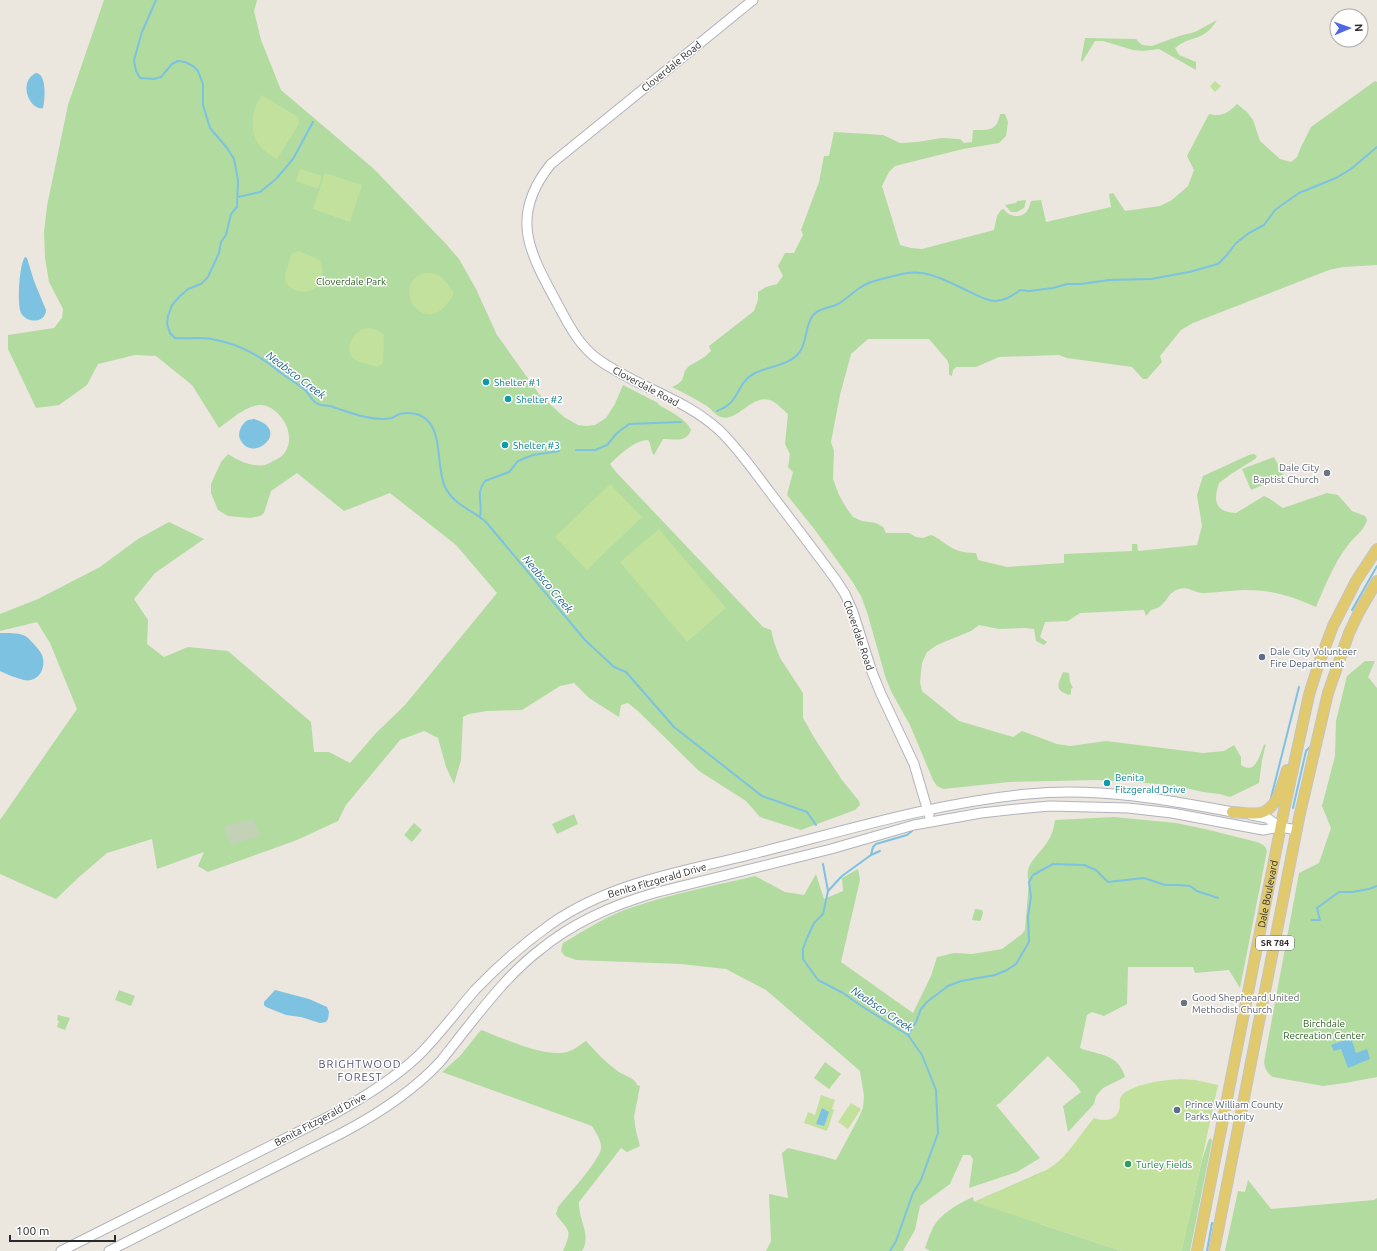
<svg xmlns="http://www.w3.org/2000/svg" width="1377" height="1251" font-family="Ubuntu,sans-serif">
<rect width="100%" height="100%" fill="#ebe6de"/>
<g fill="#b2dba0">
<path d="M104 0H257L254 11 261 40 281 90 374 169 447 245 459 259 476 289 497 335 539 394 564 417 578 425 586 426 595 425 606 418 615 404 623 385 658 403V404C667 410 687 419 691 430 686 443 675 439 663 439L654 455C650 450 652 445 648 440 635 440 619 455 610 464L616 472 763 627 771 630 774 642 780 658 803 693V718L815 739 842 780 859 801 860 805 855 810 801 830 760 817 746 801 699 771 638 711 628 703 621 705 619 717 589 698 574 683 560 686 522 710 487 711 469 714 463 717 461 760 454 784 446 767 438 738 424 731 400 740 346 805 338 821 297 840 208 872 198 866 204 852 157 869 152 839 107 853 79 877 56 899 0 874V820L77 709 50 643 37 622 0 631V614L38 599 100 567 138 539 169 522 204 539 155 573 134 599 148 620 147 644 164 657 188 647 228 651 311 722 314 752H329L350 763 376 733 405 705 497 593 456 545 390 493 344 511 297 473 271 491 264 513 260 516 250 518 228 516 218 510 211 493V484L221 462 228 454C239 461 251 467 265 465 268 464 271 462 273 461 278 459 283 456 285 452 294 439 287 420 275 411 272 408 266 405 261 405 246 405 231 420 219 428L192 385 156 356 135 355 98 364 87 385 59 405 36 408 8 349V335L54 328 62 318 63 309 49 282 45 258 44 232 47 206 68 105Z"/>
<path d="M1217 20C1203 43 1192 34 1175 48L1179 55 1196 62V70L1159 49 1143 51 1133 50 1103 41H1095L1082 62 1081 60 1085 38 1136 39 1142 45 1152 46 1179 36 1195 32Z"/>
<path d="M1375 81 1377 82V265L1343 267 1329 270 1193 323 1181 330 1160 356 1162 362 1147 379H1143L1132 367 1067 358 1059 355 999 357 976 367H956L953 370 952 376 949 375V365L947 360 929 339H868L851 354 840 395 831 442 834 451 833 479 839 495 847 509 853 517 862 521 876 523 883 527 886 533H909L916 537 923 538 931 535C940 538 945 545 954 549 961 552 968 553 976 553L978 560 1007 567 1064 563V554L1132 551V544H1137L1138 551 1197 545 1202 526 1197 495 1203 476 1249 455 1254 454 1257 456 1255 459 1231 474 1219 483C1213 501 1215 512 1236 513L1264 496C1272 499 1276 504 1283 508L1327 493 1338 495 1352 511 1365 516 1367 520C1363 532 1356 535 1348 545 1334 563 1325 586 1316 607 1292 596 1272 590 1245 590 1231 590 1217 593 1203 593 1194 593 1189 586 1179 589 1165 593 1168 607 1151 610L1146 616 1144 610 1080 613 1068 621 1045 622 1040 637 1047 642 1044 645 1036 641 1034 629 1025 628 999 629 979 625 971 631 937 645 927 652 922 663 921 672 920 682 922 691 959 721 1013 737 1022 731 1057 744 1070 746 1106 741 1203 753 1224 751 1234 745 1241 757V765C1256 775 1259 756 1264 745L1266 744 1262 760 1259 783 1230 797 1220 794 1203 792 1176 786 1147 783 1098 780 1009 782 943 789 937 786 933 780 910 725 892 693 886 679 867 612 861 596 852 581 815 530 787 495 793 472 788 467 790 454 785 444 788 414C783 410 779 405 774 402 753 390 739 423 721 417 716 416 711 409 707 406 696 399 684 393 672 387 689 380 679 375 689 366 692 364 695 363 698 361 703 358 707 355 711 351L709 346 754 311 758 300V292L766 287 777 284 783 276 778 266 785 253H794L803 235 801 230 819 182 824 156H829L834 132 883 135 900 143 917 142 942 138 960 139 964 143 972 142 973 130C989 130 997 131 1000 114H1005L1008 122 1006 136 999 143 963 149 895 166 889 172 882 186 900 245 911 248 922 249 994 230 997 216 1001 210 1004 209C1008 217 1022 219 1027 211 1029 209 1030 204 1031 201L1041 200 1046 222 1111 207 1109 194 1113 193 1125 211 1160 206 1172 200 1188 186 1194 170 1187 156 1209 114C1223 117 1228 113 1237 104L1247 112 1253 120 1260 141 1280 159 1291 162 1297 157 1301 147 1311 127Z"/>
<path d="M1026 200 1024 208 1017 212H1011L1005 205 1016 203 1017 201Z"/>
<path d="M1274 457 1284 476 1251 490 1242 469Z"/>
<path d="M1365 661H1375L1368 677 1377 688V1077L1345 1083 1323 1086 1273 1077C1267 1073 1265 1069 1264 1062L1299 873 1319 863 1331 828 1322 806 1335 756 1336 721 1347 676Z"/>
<path d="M1063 672 1069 673 1070 682 1073 688 1071 689V694L1069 695C1054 690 1058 684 1063 672Z"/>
<path d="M574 814 578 824 557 834 552 824Z"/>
<path d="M1114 817 1176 823 1205 829 1257 842C1262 844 1265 845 1267 851L1240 988 1229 970 1195 973 1193 967H1128L1127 1004 1104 1016 1092 1012 1087 1015 1080 1048C1100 1056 1118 1053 1125 1077L1103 1088 1096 1096 1094 1104 1068 1132 1063 1106 1081 1092 1076 1085 1048 1056 1000 1103 996 1105 1040 1158 1017 1172 969 1188 973 1159 970 1155H963L950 1184 920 1206 915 1230 903 1251H766L771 1241 769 1194 788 1198 782 1153 788 1148 822 1156 836 1160 858 1119 863 1108 864 1096 860 1071 766 990 726 969 681 964 576 960 565 956 561 951 563 943C584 931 606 916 630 908 671 894 713 886 755 876L785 892 804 895 816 874 824 899 843 891 842 878 858 869 860 880 841 962 913 1013 931 976 937 957 954 953 972 954 1002 949 1022 934 1025 930 1029 882C1023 864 1039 856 1048 841 1052 835 1054 828 1055 820Z"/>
<path d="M414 823 422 830 412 842 404 835Z"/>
<path d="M975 909 982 910 983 912 981 920 980 921 972 920Z"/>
<path d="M119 990 135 996 131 1006 115 1000Z"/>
<path d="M58 1015 70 1018 65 1030 57 1027 59 1021 57 1020Z"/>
<path d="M481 1030C503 1038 545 1058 567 1052 574 1050 580 1045 586 1041 596 1052 607 1064 619 1072 625 1076 635 1078 637 1085L640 1086 634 1117 636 1131 640 1146 627 1152 621 1148 579 1202C578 1220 592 1235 582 1251H563C565 1246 570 1237 568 1231 566 1225 559 1220 556 1214L558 1207C567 1196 599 1161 601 1149 602 1141 596 1133 592 1126L442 1072 460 1056Z"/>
<path d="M825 1062 841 1074 829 1089 814 1078Z"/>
<path d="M1211 1138 1212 1141 1190 1251H1181L1182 1249 1202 1160 1209 1139Z"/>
<path d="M1044 1171 1040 1224 1122 1251H930L925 1248C927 1242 929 1236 932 1230 939 1214 958 1204 973 1197L974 1202Z"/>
<path d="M1248 1180 1271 1209 1374 1200 1377 1198V1251H1225L1238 1191 1245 1192Z"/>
</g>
<path fill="#c3d2b7" d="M253 819 261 836 230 845 224 826Z"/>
<g fill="#c2e19d">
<path d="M1215 81 1221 86 1215 92 1210 86Z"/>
<path d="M262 95 298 117 299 124 277 159C272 156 266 153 262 148 248 134 251 109 262 95Z"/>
<path d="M300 169 322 176 318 189 296 181Z"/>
<path d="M325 173 362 185 350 222 313 209Z"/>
<path d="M299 251C305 254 313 256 319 260 322 263 322 268 322 272 323 300 286 295 285 278 285 271 290 261 291 254Z"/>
<path d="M426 273C441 272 445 281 453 291V296C449 301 444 309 438 312 415 325 393 281 426 273Z"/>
<path d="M370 328 377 330 384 335 383 363 377 367C370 364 358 363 353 358 345 350 352 335 361 330 364 329 367 328 370 328Z"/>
<path d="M610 484 642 517 587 570 555 537Z"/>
<path d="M659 529 726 608 687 642 620 562Z"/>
<path d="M1181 1079 1195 1080 1218 1085 1182 1251H1122L974 1202C999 1189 1038 1179 1059 1161 1072 1149 1082 1132 1094 1118 1105 1122 1118 1121 1120 1106 1120 1102 1119 1097 1123 1094 1137 1083 1164 1080 1181 1079Z"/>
<path d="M821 1095 835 1100 832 1109 834 1110 827 1131 804 1123 808 1112 815 1115Z"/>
<path d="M851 1103 861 1109 848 1129 838 1122Z"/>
</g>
<g fill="#7dc2e1">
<path d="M36 73C47 74 45 99 43 108 30 111 17 82 36 73Z"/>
<path d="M25 257 27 258 34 281 46 310C46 323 27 324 21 313 17 304 19 265 25 257Z"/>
<path d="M254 419C293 430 252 465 240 439 237 433 242 423 248 420 249 420 253 419 254 419Z"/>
<path d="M0 633C8 633 22 632 28 638 33 643 39 649 42 655 47 668 38 683 24 680 16 678 8 675 0 671Z"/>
<path d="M275 990 309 999 327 1007 329 1012 328 1019 326 1022 320 1023 301 1017 286 1015 266 1007 264 1005V1002Z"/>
<path d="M1351 1038 1356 1053 1367 1049 1370 1059 1348 1068 1341 1049 1334 1051 1331 1045Z"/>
<path d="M822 1108 829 1112 824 1126 816 1124Z"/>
</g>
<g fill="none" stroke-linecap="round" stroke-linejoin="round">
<g stroke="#7dc2e1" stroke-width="2">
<path d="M156 0 142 32 134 60 136 71 140 78 154 79 161 77 172 64 178 61 185 62 193 66 198 71 203 84V105L210 128 227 148 234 159 238 180 237 207 231 214 226 235 221 242 219 253 208 277 201 284 188 289 179 297 172 305 168 316 167 324 170 333 175 338C187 339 199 337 211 339 238 343 261 356 281 373 289 379 299 384 306 391 310 395 312 402 318 404 321 406 326 405 330 406 349 412 371 422 392 418 394 417 397 415 400 414 408 412 419 413 426 419 443 434 436 467 445 487 454 505 472 510 486 522L585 640 614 667 626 672 674 727 762 796 807 812 816 825"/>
<path d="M238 197 260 192 276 179 293 159 313 122"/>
<path d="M717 411C721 409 725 408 728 405 740 396 738 382 755 373 769 366 788 366 799 353 808 342 804 325 814 314 820 308 828 308 836 305 844 301 851 294 858 289 866 283 876 280 886 278 897 275 910 271 922 273 938 275 955 285 970 292 978 296 987 301 995 301 1004 301 1014 295 1020 290L1029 291 1053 288 1067 284H1081L1109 280 1151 279 1189 272 1218 264 1226 256 1236 243 1249 233 1264 225 1275 210 1299 193 1336 178 1351 169 1377 147"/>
<path d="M576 450H595L607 445 617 433 629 424 681 422"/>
<path d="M480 516C483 501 475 494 485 481L509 472 518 461 533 455 559 451"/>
<path d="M1352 610 1377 566"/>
<path d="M1271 798 1299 687"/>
<path d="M1293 808 1306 751 1312 745"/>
<path d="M871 855 873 847 876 844 907 835 912 831"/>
<path d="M823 864 828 891 823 914 814 923 807 938 803 949V959L818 980 843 993 860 1005 908 1035 922 1055 936 1090 938 1133 921 1180 913 1193 896 1241 890 1251"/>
<path d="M828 891 842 876 871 855 880 851"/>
<path d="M1312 920H1320L1317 908 1339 892H1352L1369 889 1377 886"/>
<path d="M908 1035 916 1022 921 1009 927 1002 948 986 961 981 995 975 1007 970 1016 964 1029 942 1028 916 1031 897 1029 882 1033 875 1053 864 1084 865 1096 870 1108 882 1144 878 1165 885H1177L1190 886 1197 891 1218 898"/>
<path d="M1207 1251 1212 1223"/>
</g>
<g stroke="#b1b3bc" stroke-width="11">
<g id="secondary">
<path d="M753 0 551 164C508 217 530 253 558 305 569 325 579 346 599 360 637 387 684 398 719 430 738 448 753 470 769 491 791 520 814 550 836 580L845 594 853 612 872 672 881 694 914 764 929 815"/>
<path d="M1251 815 1267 818 1280 827"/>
<path d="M61 1251 332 1115C363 1098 394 1079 419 1055 439 1035 456 1012 475 990 498 966 523 944 551 924 609 883 681 872 749 855 841 832 933 803 1028 794 1099 787 1169 800 1238 813"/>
<path d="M109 1251 342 1133C378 1114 413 1091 440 1062 449 1051 458 1039 466 1029 489 1000 512 971 541 949 574 922 613 905 654 893L831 849 914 825 981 813 1017 809 1050 806 1128 808 1172 813 1263 830 1280 827 1297 830"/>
</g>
</g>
<g stroke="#c3c3c3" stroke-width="12">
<g id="primary">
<path d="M1232 812C1241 812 1252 815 1260 813 1278 809 1282 784 1287 770"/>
<path id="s1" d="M1197 1251 1283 815 1309 695 1318 666 1333 626 1356 581 1377 549"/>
<path d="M1214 1251 1299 818 1328 693 1349 633 1359 612 1377 581"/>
</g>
</g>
<use href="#secondary" stroke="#fff" stroke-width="9"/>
<use href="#primary" stroke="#e1ca6d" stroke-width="10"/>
</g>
<g fill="#0f9aa8" stroke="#fff" stroke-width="1.5">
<circle cx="486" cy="382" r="4"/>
<circle cx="508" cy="399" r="4"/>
<circle cx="505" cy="445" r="4"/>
<circle cx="1107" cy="783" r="4"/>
</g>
<g fill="#6b7280" stroke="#fff" stroke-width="1.5">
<circle cx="1327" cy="473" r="4"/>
<circle cx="1184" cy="1003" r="4"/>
</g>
<g fill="#5c6f8a" stroke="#fff" stroke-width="1.5">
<circle cx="1262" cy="657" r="4"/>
<circle cx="1177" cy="1110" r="4"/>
</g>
<circle fill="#2e9e5b" stroke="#fff" stroke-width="1.5" cx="1128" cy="1164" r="4"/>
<g text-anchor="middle" stroke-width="3" stroke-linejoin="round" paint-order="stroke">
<rect fill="#fff" stroke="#6a6a6a" stroke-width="1" x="1256" y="936" width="38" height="14" rx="3"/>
<g font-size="9" font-weight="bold" fill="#2a2a2a">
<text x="1275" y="946">SR 784</text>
</g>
<g font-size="10" fill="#2a2a2a" stroke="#fff">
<text transform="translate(671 66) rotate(-39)" y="4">Cloverdale Road</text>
<text transform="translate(646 386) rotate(28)" y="4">Cloverdale Road</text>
<text transform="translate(859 635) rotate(71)" y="4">Cloverdale Road</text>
<text transform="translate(657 880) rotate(-16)" y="4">Benita Fitzgerald Drive</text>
<text dy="4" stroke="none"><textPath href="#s1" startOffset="364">Dale Boulevard</textPath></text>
<text transform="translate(320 1119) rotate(-28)" y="4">Benita Fitzgerald Drive</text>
</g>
<g font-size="10" fill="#2d5f22" stroke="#fff">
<text x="351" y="285">Cloverdale Park</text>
<text x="1324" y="1027">Birchdale<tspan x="1324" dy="12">Recreation Center</tspan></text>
</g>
<g font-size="10" fill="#0d838f" stroke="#fff" text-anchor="start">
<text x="494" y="386">Shelter #1</text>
<text x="516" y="403">Shelter #2</text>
<text x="513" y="449">Shelter #3</text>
<text x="1115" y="781">Benita<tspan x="1115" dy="12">Fitzgerald Drive</tspan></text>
</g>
<g font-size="10" fill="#5b616d" stroke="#fff" text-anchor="end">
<text x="1319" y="471">Dale City<tspan x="1319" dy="12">Baptist Church</tspan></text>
<text x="1192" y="1001" text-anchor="start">Good Shepheard United<tspan x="1192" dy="12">Methodist Church</tspan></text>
</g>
<g font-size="10" fill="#4e5e75" stroke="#fff" text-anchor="start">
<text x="1270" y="655">Dale City Volunteer<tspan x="1270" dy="12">Fire Department</tspan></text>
<text x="1185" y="1108">Prince William County<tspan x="1185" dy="12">Parks Authority</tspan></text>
</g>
<g font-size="10" fill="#27864d" stroke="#fff" text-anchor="start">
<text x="1136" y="1168">Turley Fields</text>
</g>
<g font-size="11" font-style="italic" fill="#1c618c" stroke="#fff">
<text transform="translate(296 375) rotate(37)" y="4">Neabsco Creek</text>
<text transform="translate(548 584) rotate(50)" y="4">Neabsco Creek</text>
<text transform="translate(882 1009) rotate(34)" y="4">Neabsco Creek</text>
</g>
<g font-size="11" letter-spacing="1" fill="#505576" stroke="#fff">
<text x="360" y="1068">BRIGHTWOOD<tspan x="360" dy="13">FOREST</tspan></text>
</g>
</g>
<g transform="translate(1349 28) rotate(88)"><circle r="19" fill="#ffffff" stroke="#aaaaaa"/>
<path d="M0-3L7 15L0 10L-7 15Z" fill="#5066e5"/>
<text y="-6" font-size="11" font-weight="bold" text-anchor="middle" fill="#2a2a2a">N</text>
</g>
<path d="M10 1235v6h105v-6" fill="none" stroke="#2a2a2a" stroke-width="2"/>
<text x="16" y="1235" font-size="12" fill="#2a2a2a" stroke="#ffffff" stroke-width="3" paint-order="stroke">100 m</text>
</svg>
